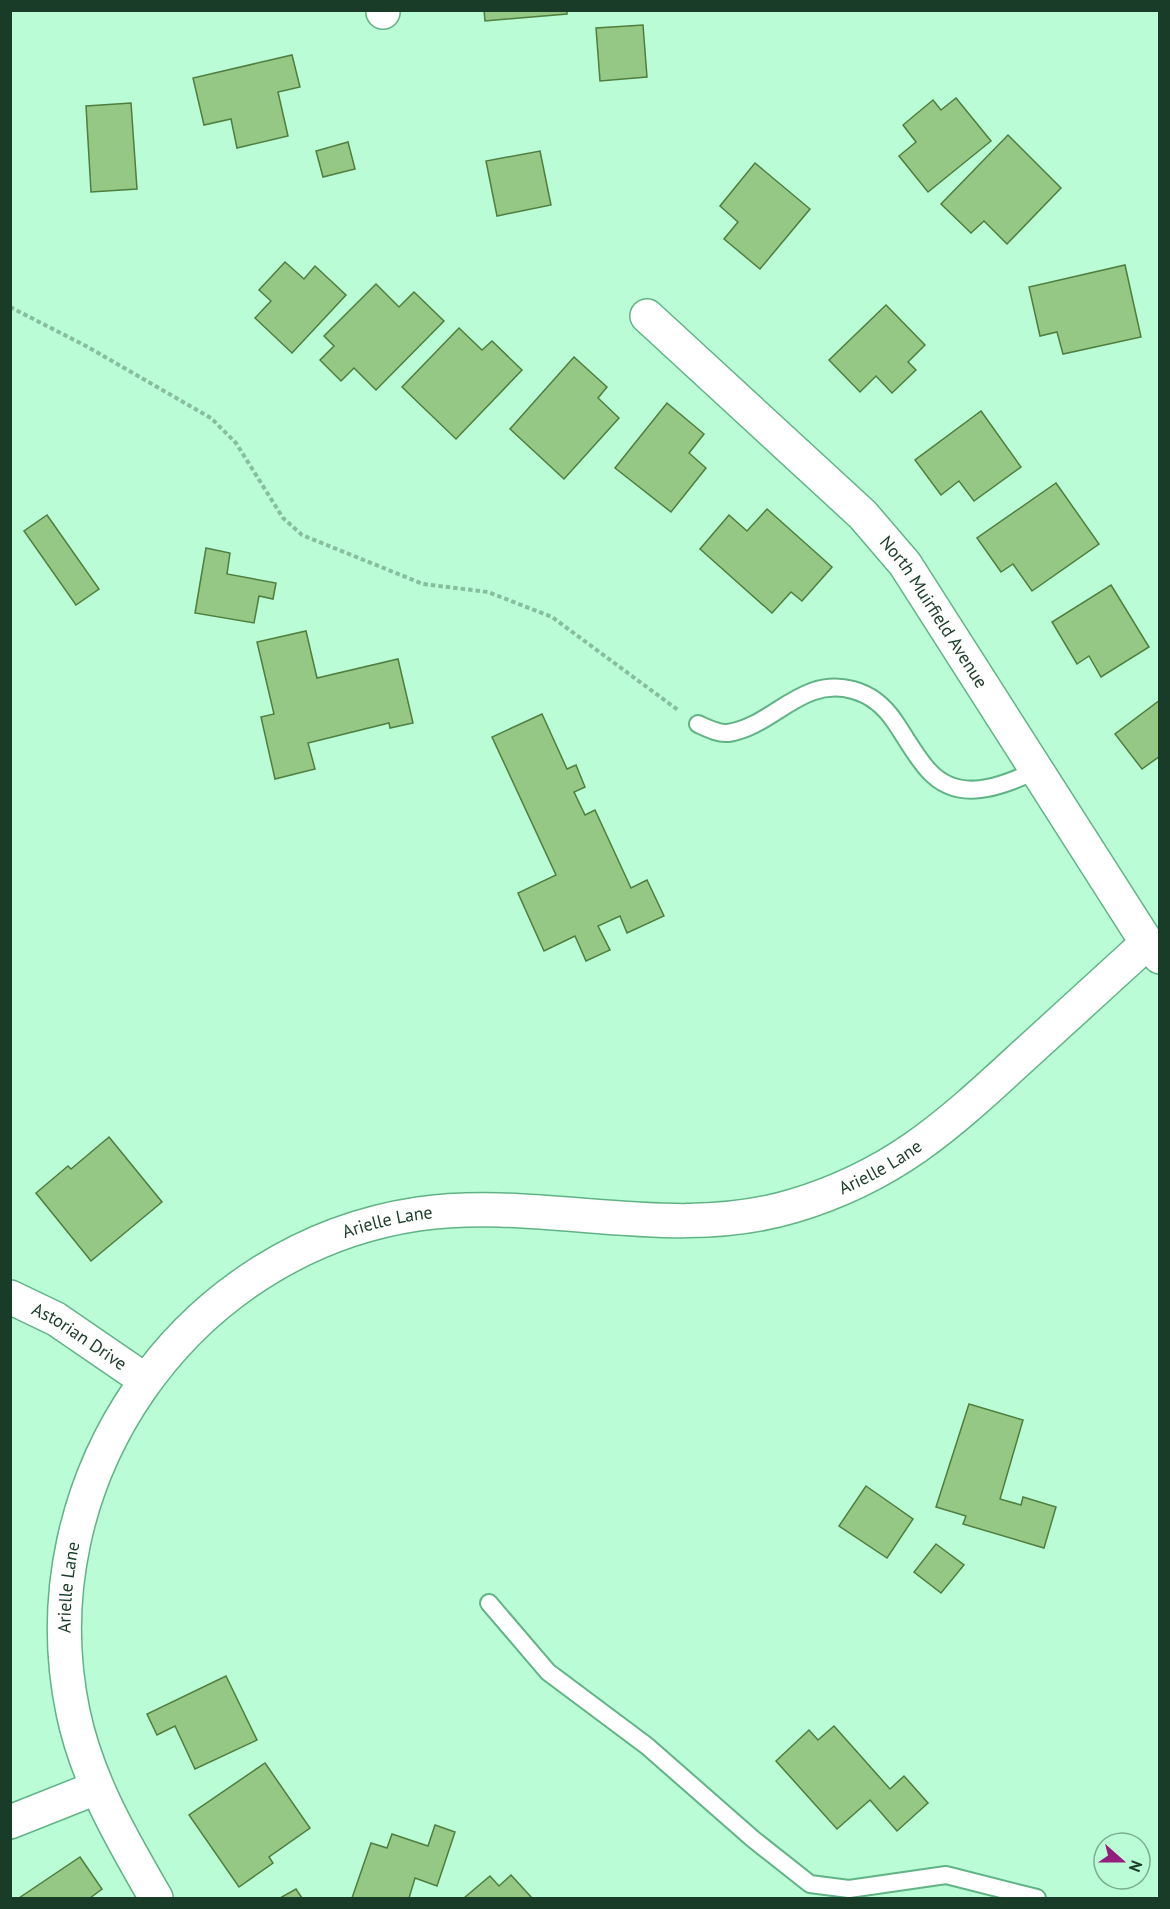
<svg xmlns="http://www.w3.org/2000/svg" width="1170" height="1909" font-family="'PT Sans',sans-serif">
<rect width="100%" height="100%" fill="#bafcd5"/>
<g fill="#95c785" stroke="#4f7e3f" stroke-width="1.5">
<path d="M484 10H567V14L485 21Z"/>
<path d="M643 25 647 77 600 81 596 28Z"/>
<path d="M292 55 300 87 278 92 288 136 237 148 231 119 204 125 193 78Z"/>
<path d="M956 98 991 141 928 192 899 156 916 142 903 125 933 100 941 110Z"/>
<path d="M131 103 137 189 91 192 86 106Z"/>
<path d="M1008 135 1061 188 1007 244 984 221 971 233 941 204Z"/>
<path d="M348 142 355 169 323 177 316 151Z"/>
<path d="M540 151 551 205 497 216 486 161Z"/>
<path d="M755 163 810 209 760 269 724 239 738 222 720 206Z"/>
<path d="M285 262 304 279 315 266 346 295 292 353 255 318 271 301 259 290Z"/>
<path d="M1125 265 1141 337 1063 354 1057 332 1040 336 1029 287Z"/>
<path d="M376 284 399 307 414 292 444 321 376 390 354 368 341 381 320 360 334 346 324 336Z"/>
<path d="M886 305 925 345 908 362 916 370 892 393 876 376 860 392 829 360Z"/>
<path d="M459 328 482 350 492 341 522 370 456 439 402 387Z"/>
<path d="M574 357 607 387 598 398 619 418 564 479 510 429Z"/>
<path d="M667 403 704 434 689 453 706 468 671 512 615 468Z"/>
<path d="M981 411 1021 467 974 501 959 481 941 495 915 460Z"/>
<path d="M1056 483 1099 544 1032 591 1013 564 1001 572 977 538Z"/>
<path d="M767 509 832 567 802 601 791 592 772 613 700 549 729 515 747 531Z"/>
<path d="M47 515 99 589 76 605 24 531Z"/>
<path d="M206 548 230 553 227 574 276 583 273 599 259 596 254 623 195 613Z"/>
<path d="M1111 585 1149 647 1101 677 1089 656 1077 664 1052 622Z"/>
<path d="M306 631 317 678 398 659 413 723 390 728 389 723 308 743 315 769 275 779 261 717 274 714 257 642Z"/>
<path d="M1160 700V756L1142 769 1115 734Z"/>
<path d="M542 714 567 769 576 765 585 787 574 792 585 815 595 810 631 888 647 880 664 916 627 933 620 916 598 926 610 950 586 961 575 936 544 951 518 893 556 875 492 737Z"/>
<path d="M109 1137 162 1202 91 1261 36 1193 68 1166 71 1169Z"/>
<path d="M969 1404 1023 1420 1000 1499 1021 1505 1023 1497 1056 1507 1044 1548 963 1524 966 1516 936 1507Z"/>
<path d="M866 1486 913 1519 887 1558 839 1526Z"/>
<path d="M936 1544 964 1565 941 1593 914 1572Z"/>
<path d="M226 1676 257 1740 195 1769 175 1726 157 1735 147 1714Z"/>
<path d="M834 1726 890 1789 904 1776 928 1803 897 1831 870 1800 837 1829 776 1761 809 1730 818 1740Z"/>
<path d="M265 1763 310 1828 269 1857 273 1863 239 1887 189 1815Z"/>
<path d="M435 1825 455 1832 437 1886 415 1878 409 1898H352L371 1843 387 1848 392 1834 428 1846Z"/>
<path d="M80 1857 102 1889 90 1898H19Z"/>
<path d="M511 1875 532 1898H464L490 1876 499 1886Z"/>
<path d="M296 1889 302 1898H280Z"/>
</g>
<g fill="none" stroke-linecap="round" stroke-linejoin="round">
<g stroke="#61b386" stroke-width="20">
<g id="service">
<path d="M698 724C707 728 718 734 728 733 774 726 801 676 853 690 872 695 885 707 895 722 906 738 916 757 929 771 960 805 1003 785 1038 770"/>
<path d="M489 1603 548 1672 647 1746 753 1839 810 1884 849 1889 946 1875 1037 1898"/>
</g>
</g>
<g stroke="#61b386" stroke-width="36">
<g id="minor">
<path d="M383 10V12"/>
<path id="s1" d="M647 316 863 515 905 564 1147 943 1160 957"/>
<path id="s2" d="M10 1297 56 1319 145 1380"/>
<path d="M10 1822 96 1788"/>
<path id="s3" d="M156 1898C122 1839 87 1780 73 1712 25 1481 184 1249 418 1214 543 1196 670 1243 793 1206 893 1176 946 1127 1021 1058 1063 1020 1105 981 1147 943"/>
</g>
</g>
<path stroke="#87bf9e" stroke-width="4" stroke-dasharray="4.5 3" stroke-linecap="butt" d="M10 307 86 346 211 418 236 443 283 518 302 535 423 584 488 592 552 617 678 710"/>
<use href="#service" stroke="#fff" stroke-width="16"/>
<use href="#minor" stroke="#fff" stroke-width="33"/>
</g>
<g text-anchor="middle" stroke-width="4.5" stroke-linejoin="round" paint-order="stroke">
<g font-size="18" fill="#193c29" stroke="#bafcd5">
<text dy="6" stroke="none"><textPath href="#s1" startOffset="414">North Muirfield Avenue</textPath></text>
<text dy="6" stroke="none"><textPath href="#s3" startOffset="1354">Arielle Lane</textPath></text>
<text dy="6" stroke="none"><textPath href="#s3" startOffset="850">Arielle Lane</textPath></text>
<text dy="6" stroke="none"><textPath href="#s2" startOffset="80">Astorian Drive</textPath></text>
<text dy="6" stroke="none"><textPath href="#s3" startOffset="330">Arielle Lane</textPath></text>
</g>
</g>
<rect width="1170" height="1909" fill="none" stroke="#193c29" stroke-width="24"/>
<g transform="translate(1122 1861) rotate(111)"><circle r="28" fill="#bafcd5" stroke="#7aaf90" stroke-width="1.5"/>
<path d="M0-4.5L10 22L0 15L-10 22Z" fill="#941e7b"/>
<text y="-9" font-size="16" font-weight="bold" text-anchor="middle" fill="#193c29">N</text>
</g>
</svg>
